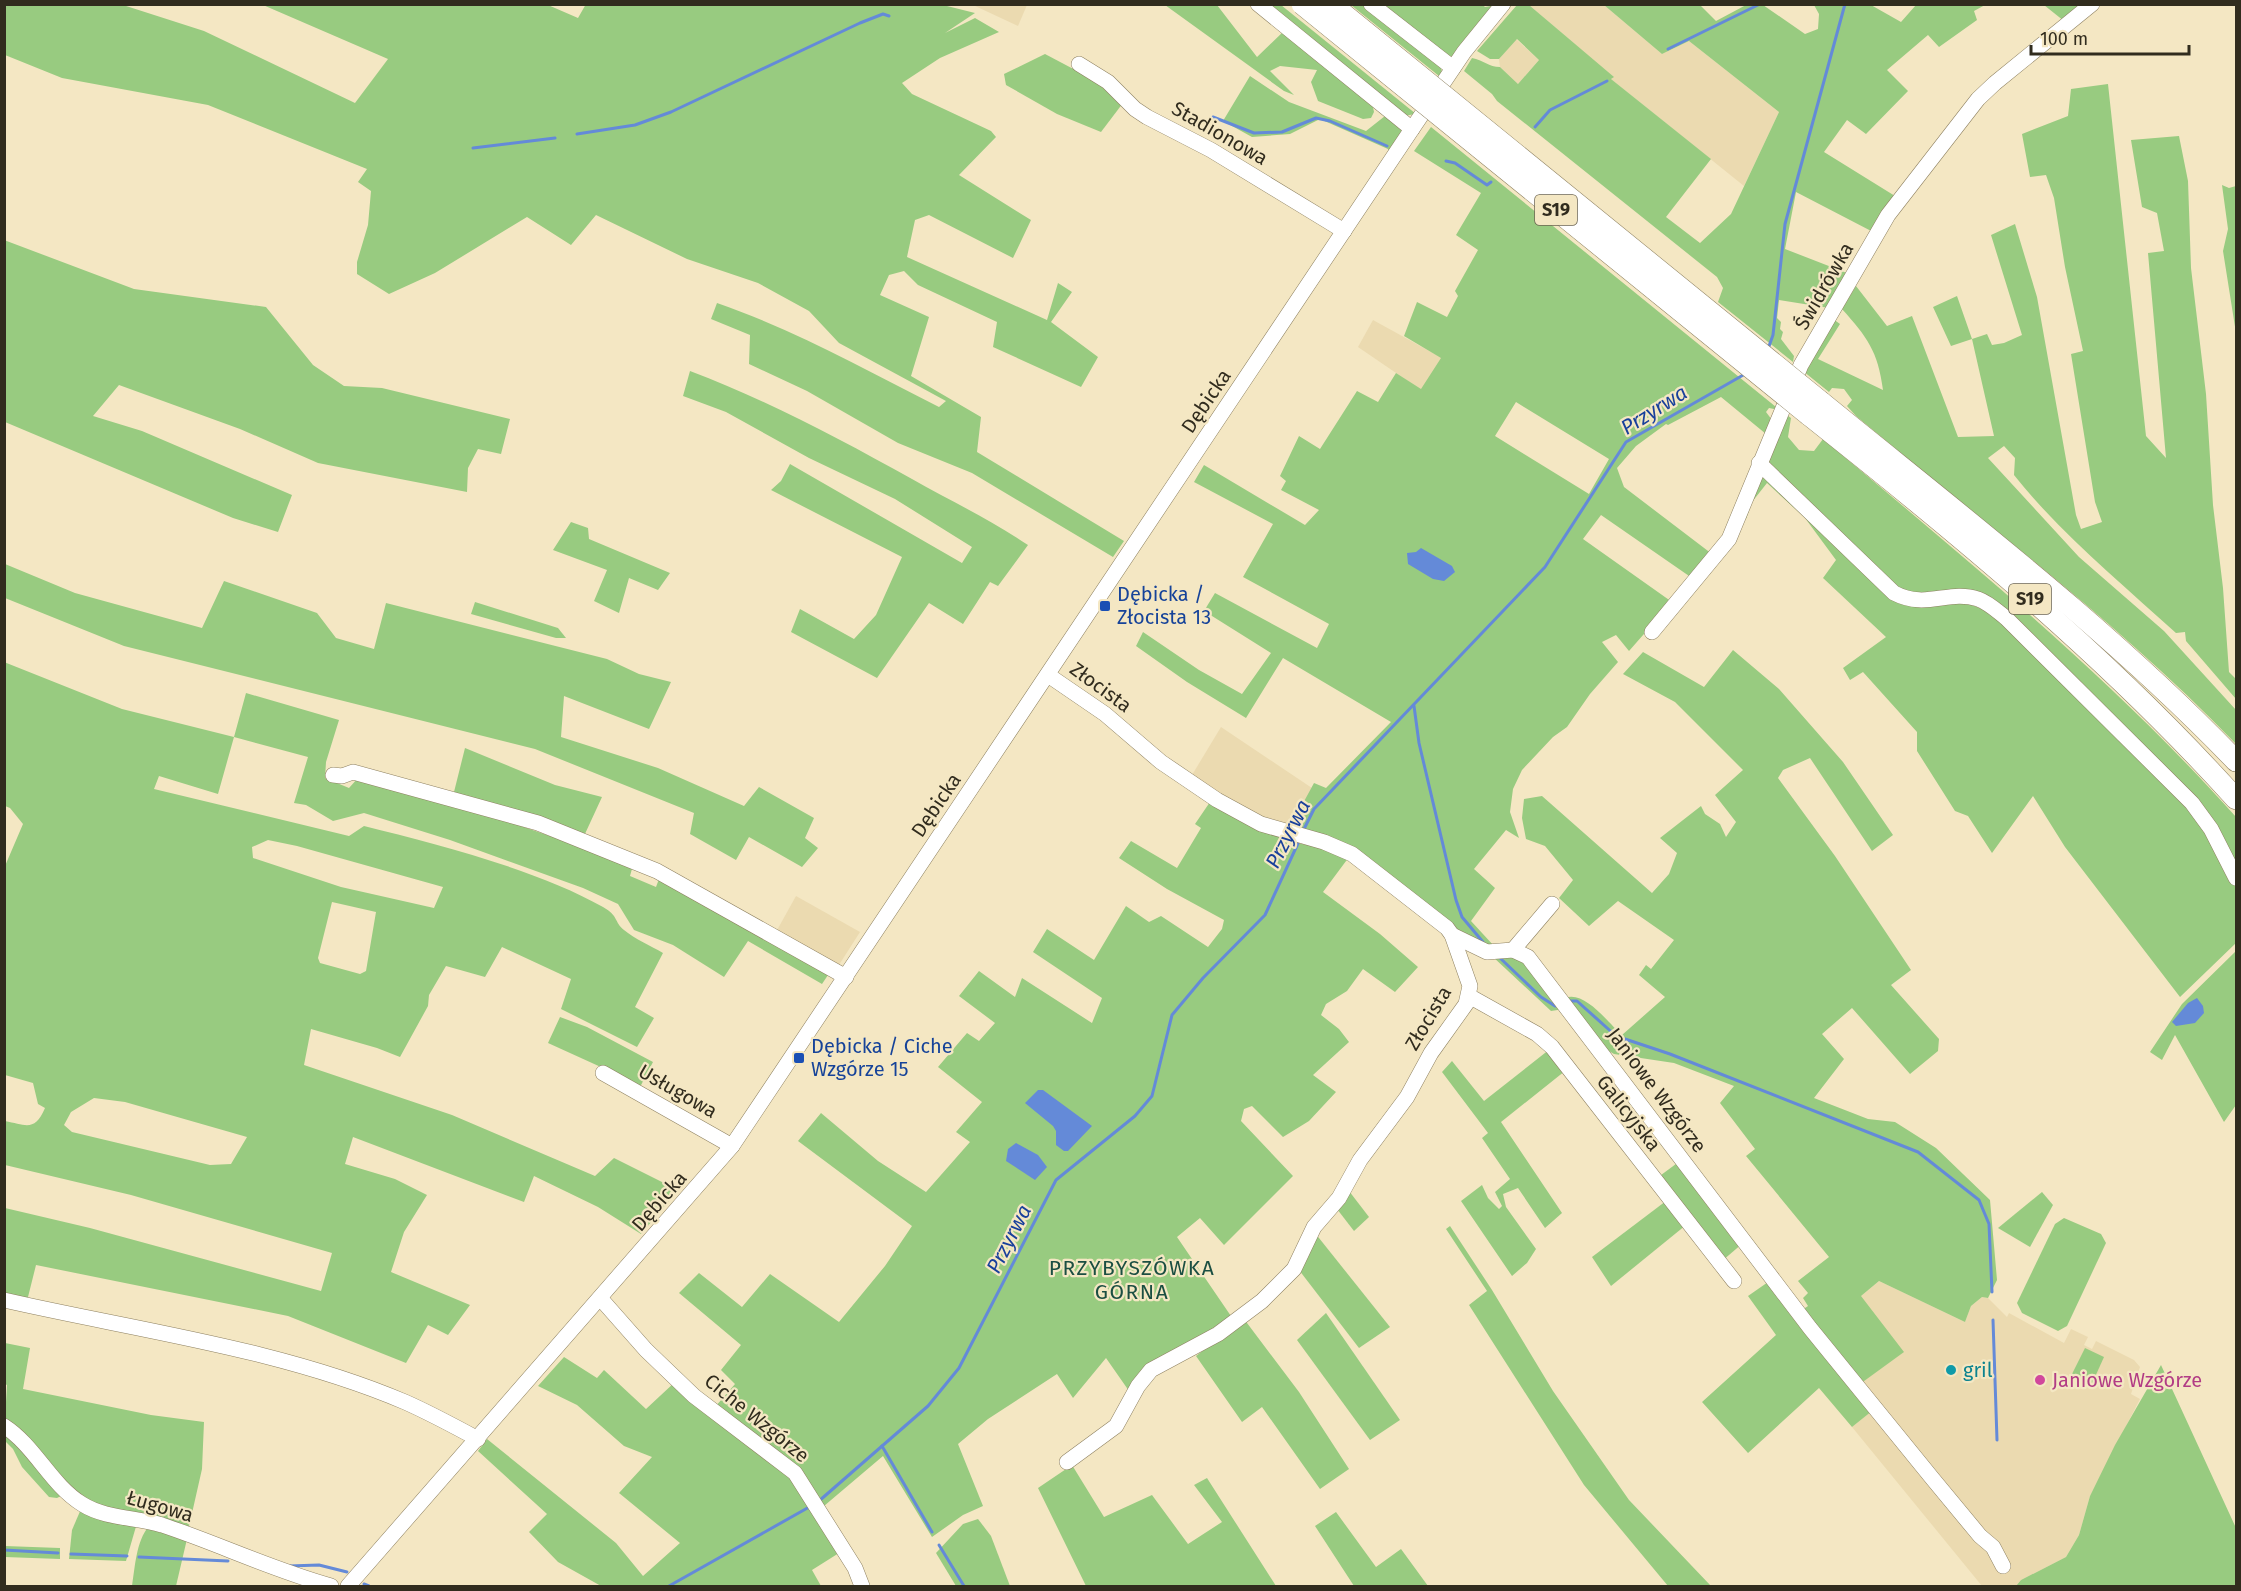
<svg xmlns="http://www.w3.org/2000/svg" width="2241" height="1591" font-family="'Fira Sans',sans-serif">
<rect width="100%" height="100%" fill="#f4e7c3"/>
<g fill="#ebdab0">
<path d="M973 5H1027L1018 26Z"/>
<path d="M1529 5H1604L1662 54 1689 41 1779 112 1744 186 1611 79 1613 77Z"/>
<path d="M1516 39 1539 60 1518 84 1500 67 1499 59Z"/>
<path d="M1373 320 1442 358 1421 390 1358 347Z"/>
<path d="M1221 727 1312 788 1293 831 1245 811 1192 775Z"/>
<path d="M796 896 860 932 837 968 776 932Z"/>
<path d="M1879 1281 1965 1322 1971 1306 1982 1297 1988 1298 2007 1317 2009 1313 2064 1343 2071 1329 2088 1337 2084 1345 2092 1349 2096 1341 2134 1360 2140 1367 2131 1394 2140 1399 2090 1496 2079 1535 2066 1557 2021 1580 2016 1586H1982L1852 1427 1877 1407 1860 1384 1861 1296Z"/>
</g>
<g fill="#98cb80" fill-rule="evenodd">
<path d="M1482 4 1485 7 1496 5 1454 56 1448 57 1378 5Z"/>
<path d="M548 5 578 18 586 4 943 5 975 13 945 33 975 18 999 32 940 58 902 83 912 94 991 131 996 137 959 175 1031 220 1013 258 929 215 915 220 907 257 1047 320 1058 283 1072 292 1051 322 1098 357 1081 387 993 347 997 322 918 285 904 271 889 275 880 295 929 317 911 376 981 417 977 452 1124 541 1113 557 972 473 898 443 807 391 749 364 750 335 711 319 717 303C795 330 866 370 939 407L946 401 839 343 809 311 758 283 687 259 596 215 571 245 527 217 435 273 389 294 357 274V262L368 225 371 191 358 182 367 169 208 105 62 78 5 55V5H123L204 31 355 103 388 59 263 5Z"/>
<path d="M1165 5H1217L1257 57 1284 31 1373 107 1374 112 1371 118 1363 119 1318 101 1311 82 1317 70 1280 66 1270 71 1294 95 1284 91Z"/>
<path d="M1262 5H1281L1416 114 1403 116Z"/>
<path d="M1351 5H1365L1441 67 1442 73 1439 76Z"/>
<path d="M1517 5H1529L1614 77 1611 79 1711 159 1666 217 1700 243 1731 214 1779 112 1689 41 1662 54 1604 5H1700L1716 21 1746 5H1763L1805 34 1818 29 1819 14 1814 5H1871L1901 22 1916 5H1985L1974 11 1977 20 1939 47 1928 35 1887 70 1908 91 1866 134 1847 120 1824 152 1895 196 1875 233 1796 192 1785 249 1852 275 1829 308 1779 300 1777 318 1781 322 1780 329 1783 332 1781 339 1794 356 1793 362 1718 302 1723 288 1717 277 1497 101 1492 94 1464 71 1472 58C1483 60 1489 67 1500 67L1518 84 1539 60 1517 39 1499 59H1490L1477 51Z"/>
<path d="M2044 5H2085L2064 21Z"/>
<path d="M1045 54 1098 82 1123 103 1101 132 1057 114 1006 85 1004 74Z"/>
<path d="M1250 76 1289 102 1366 131 1385 116 1401 128V135L1389 153 1388 149 1320 119 1290 134 1252 137 1223 121Z"/>
<path d="M2108 84 2146 436 2166 458 2148 253 2164 251 2157 213 2142 207 2131 140 2179 136 2188 181 2191 268 2206 394 2213 505 2223 588 2229 672 2236 679V699L2186 641 2185 632 2176 633C2120 582 2061 534 2014 475L2015 458 2004 446 1988 458 2079 557 2164 631 2236 710V744C2118 622 1986 525 1856 416L1847 406 1852 400 1844 389 1832 388 1829 392 1803 371 1833 319 1840 324 1818 359 1883 390C1878 351 1867 337 1842 309L1856 286 1887 326 1912 316 1958 437 1994 436 1972 339 1951 346 1933 307 1957 296 1972 339 1987 334 1992 345 2004 343 2022 335 1991 235 2015 224 2037 297 2076 515 2081 529 2102 522 2095 502 2071 354 2083 351 2065 267 2054 198 2046 175 2030 177 2022 134 2068 116 2071 89Z"/>
<path d="M1431 127 1776 407 1774 409 1769 408 1766 412 1772 420 1766 434 1721 397 1668 425 1666 424 1636 446 1617 468 1624 487 1712 554 1692 578 1601 515 1583 539 1672 602 1629 651 1616 635 1602 642 1618 662 1590 694 1567 727 1553 737 1522 770 1513 789 1510 812 1519 838 1506 830 1474 869 1495 888 1471 921 1494 946C1452 944 1411 890 1378 867 1358 853 1316 841 1293 831L1295 818 1314 783 1326 788 1391 722 1283 658 1246 718 1187 682 1136 646 1143 632 1199 670 1242 694 1271 653 1204 611 1215 593 1317 648 1329 624 1243 577 1273 524 1194 482 1204 465 1305 525 1319 510 1281 490 1286 481 1280 476 1299 436 1320 449 1357 391 1378 402 1396 373 1421 389 1441 358 1404 336 1417 302 1447 317 1458 296 1455 291 1478 250 1456 235 1481 193 1414 151ZM1516 402 1609 459 1589 494 1495 436Z"/>
<path d="M2222 185 2229 188 2236 186V333L2223 251 2228 229Z"/>
<path d="M4 240 134 289 266 307 313 365 344 386 382 388 510 419 501 454 478 449 468 468 467 492 318 463 240 429 119 385 93 416 142 431 292 495 278 532 233 518 5 422Z"/>
<path d="M690 371C767 400 840 439 912 479 951 501 991 520 1028 545L998 586 990 582 963 624 929 603 877 678 791 632 800 609 854 639 876 615 902 557 771 490 781 481 790 464 962 563 972 547 895 499 809 458 726 412 683 396Z"/>
<path d="M1784 413 1791 418 1788 437 1799 450 1814 451 1823 439C1967 560 2110 676 2236 817V869L2216 829 1987 597 1920 596 1902 591 1769 464 1768 459Z"/>
<path d="M1763 475 1890 597C1927 599 1966 595 1997 618L2207 828 2236 887V943L2180 997 2065 847 2033 796 1992 853 1968 816 1955 811 1917 751V732L1863 672 1850 680 1843 668 1886 637 1823 578 1836 560 1805 518 1767 483 1752 502 1746 519 1743 513Z"/>
<path d="M571 522 588 528 589 539 670 573 658 590 629 578 619 613 594 601 607 570 553 550Z"/>
<path d="M5 564 75 593 202 628 224 581 317 613 336 638 374 649 386 603 607 659 639 674 671 682 649 729 564 696 561 737 658 768 744 806 759 787 814 818 805 838 818 848 802 867 749 837 736 860 690 834 694 813 535 749 124 646 5 598Z"/>
<path d="M475 602 558 628 566 638H556L471 614Z"/>
<path d="M1733 650 1779 689 1843 762 1893 835 1872 851 1810 758 1783 770 1778 778 1835 856 1911 970 1891 985 1939 1039 1938 1051 1910 1074 1852 1008 1822 1034 1844 1059 1814 1098 1868 1119 1895 1122 1936 1148 1990 1200 1997 1280 1988 1298 1982 1297 1971 1306 1965 1322 1879 1281 1861 1296 1904 1352 1860 1384 1802 1310 1808 1306 1803 1298 1808 1293 1798 1281 1829 1257 1746 1156 1755 1149 1720 1103 1734 1086 1674 1063 1614 1054 1604 1048 1565 998C1585 990 1609 1024 1622 1035L1665 997 1639 975 1646 965 1651 969 1674 940 1618 901 1589 926 1559 898 1573 880 1545 846 1526 839 1522 818 1524 799 1542 796 1652 893 1669 874 1677 853 1660 838 1701 806 1705 814 1720 824 1726 837 1736 822 1715 795 1743 770 1675 702 1623 674 1643 652 1704 687Z"/>
<path d="M4 662 122 709 234 737 246 693 339 720 326 762 325 778 349 788 358 778 492 816 633 865 630 876 656 887 659 879 830 972 822 984 748 941 724 977 673 945 634 930 618 904 583 888 450 840 364 813 333 821 306 805 294 803 308 757 234 737 218 794 159 776 154 789 349 836 364 826C437 844 538 870 603 907 619 916 614 922 624 930 635 939 651 946 663 953L635 1007 654 1018 637 1047 561 1009 571 979 502 947 485 977 446 966 429 995 428 1006 400 1057 377 1048 311 1029 304 1065 452 1115 595 1176 614 1158 678 1190 641 1234 598 1207 534 1176 524 1202 353 1137 345 1164 395 1179 427 1195 404 1232 391 1272 470 1305 448 1335 428 1325 406 1363 288 1316 36 1265 27 1301 5 1297V1208L90 1228 321 1291 332 1253 131 1195 5 1165V1121C26 1125 35 1132 45 1108L38 1104 33 1083 5 1075V866L23 824 10 808 5 806ZM268 840 297 846 443 887 434 908 341 887 253 858 252 847ZM332 902 376 912 366 971 360 974 320 963 318 958ZM94 1098 125 1102 247 1137 231 1164 210 1165 72 1132 64 1125 71 1112Z"/>
<path d="M465 748 555 785 602 797 584 836 454 792Z"/>
<path d="M1210 802 1289 842 1333 849 1349 857 1323 892 1380 934 1418 967 1395 992 1363 969 1347 991 1326 1004 1321 1015 1339 1029 1349 1042 1313 1075 1336 1092 1309 1121 1283 1137 1252 1106 1244 1109 1241 1121 1293 1176 1224 1245 1200 1218 1177 1237 1233 1319 1129 1391 1106 1358 1073 1398 1057 1374 988 1419 958 1444 983 1506 963 1515 932 1537 883 1456 824 1506 715 1407 735 1384 721 1370 741 1345 679 1293 699 1273 742 1307 770 1274 839 1322 885 1266 912 1226 798 1141 821 1113 878 1161 926 1192 970 1142 956 1132 982 1102 938 1067 967 1033 979 1041 995 1023 959 996 979 971 1015 997 1022 978 1092 1023 1102 998 1033 952 1047 929 1094 960 1126 906 1149 922 1161 916 1208 947 1222 929 1224 920 1167 889 1119 858 1131 841 1177 868 1201 828 1195 824Z"/>
<path d="M2236 951V1105L2224 1122 2175 1035 2162 1060 2150 1052 2182 1004Z"/>
<path d="M1492 956H1519L1564 1009 1551 1011Z"/>
<path d="M560 1017 587 1027 653 1062 639 1089 603 1068 548 1043Z"/>
<path d="M1550 1049 1565 1071 1501 1122 1562 1213 1545 1228 1518 1188 1503 1194 1506 1207 1536 1249 1527 1263 1512 1276 1461 1201 1482 1185 1488 1198 1499 1209 1502 1206 1495 1192 1510 1179 1482 1138 1488 1133 1442 1072 1452 1061 1484 1101Z"/>
<path d="M1680 1161 1743 1243 1722 1261 1657 1178Z"/>
<path d="M1349 1191 1369 1217 1354 1231 1337 1209Z"/>
<path d="M2042 1192 2053 1205 2030 1247 1998 1228Z"/>
<path d="M1666 1201 1686 1225 1611 1286 1592 1257Z"/>
<path d="M2064 1218 2101 1234 2106 1243 2067 1326 2058 1331 2022 1313 2017 1303 2055 1224Z"/>
<path d="M1450 1226 1492 1290 1553 1391 1629 1500 1711 1586H1668L1584 1485 1469 1305 1487 1291 1446 1229Z"/>
<path d="M1315 1233 1390 1327 1359 1348 1299 1270Z"/>
<path d="M1771 1280 1872 1411 1852 1427 1819 1388 1748 1453 1702 1402 1776 1335 1748 1296Z"/>
<path d="M1326 1313 1400 1420 1370 1440 1297 1340Z"/>
<path d="M1244 1319 1299 1392 1349 1469 1320 1489 1262 1407 1242 1422 1196 1356Z"/>
<path d="M5 1343 30 1348 23 1389 151 1415 204 1422 202 1469 188 1531C149 1520 99 1514 67 1487 44 1467 33 1432 5 1419L7 1385 5 1384Z"/>
<path d="M2085 1348 2104 1357 2090 1388 2070 1378Z"/>
<path d="M564 1357 597 1378 604 1370 646 1409 675 1382 796 1479 839 1553 812 1570 821 1586H601L558 1562 529 1532 547 1514 478 1451 487 1439 616 1543 643 1576 680 1543 619 1493 652 1457 624 1446 577 1405 538 1386Z"/>
<path d="M2161 1365 2236 1528V1586H2016L2021 1580 2066 1557 2079 1535 2090 1496 2115 1445Z"/>
<path d="M4 1431 63 1495 57 1498 49 1497 22 1467 13 1449 5 1441Z"/>
<path d="M1072 1465 1104 1517 1152 1495 1188 1544 1222 1522 1194 1485 1207 1478 1276 1586H1086L1038 1488Z"/>
<path d="M81 1509 137 1523 126 1561 69 1559 72 1530Z"/>
<path d="M1336 1512 1376 1567 1401 1549 1428 1586H1354L1315 1526Z"/>
<path d="M978 1519 991 1536 1010 1586H956L936 1553 963 1524Z"/>
<path d="M149 1526 187 1539 176 1586H132C135 1568 136 1541 149 1526Z"/>
<path d="M5 1546 60 1548V1559L5 1557Z"/>
</g>
<g fill="#648ad8">
<path d="M1421 548 1452 566 1455 572 1444 581 1433 579 1408 564 1407 553 1416 552Z"/>
<path d="M2197 998 2203 1006 2204 1013 2195 1023 2176 1026 2172 1022 2188 1003Z"/>
<path d="M1038 1090H1043L1092 1126 1068 1151H1064L1056 1145V1131L1053 1126 1025 1103Z"/>
<path d="M1016 1143 1038 1155 1047 1167 1035 1180 1006 1161 1008 1149Z"/>
</g>
<g fill="none" stroke-linecap="round" stroke-linejoin="round">
<g stroke="#648ad8" stroke-width="3">
<path d="M1668 49 1760 4"/>
<path d="M1213 117 1254 133 1282 132 1316 118 1330 121 1387 146"/>
<path d="M1535 127 1550 110 1607 81"/>
<path d="M577 134 635 125 671 112 860 23 883 14 889 16"/>
<path d="M473 148 555 138"/>
<path d="M1446 161 1455 163 1487 185 1491 182"/>
<path d="M1768 349 1773 335 1785 224 1845 4"/>
<path d="M1414 706 1419 743 1456 900 1462 917 1483 942"/>
<path d="M1303 831 1314 809 1545 567 1626 442 1745 374"/>
<path d="M1499 957 1541 997 1555 1006 1560 1005"/>
<path d="M1570 1001H1577L1616 1036 1670 1054 1918 1152 1979 1200 1989 1224 1992 1292"/>
<path d="M1993 1320 1997 1440"/>
<path d="M882 1446 932 1532"/>
<path d="M819 1501 928 1406 959 1368 1056 1180 1135 1116 1152 1096 1172 1015 1203 978 1265 915 1300 839"/>
<path d="M939 1545 964 1586"/>
<path d="M4 1550 58 1553"/>
<path d="M71 1554 127 1556"/>
<path d="M139 1557 228 1561"/>
<path d="M289 1566 319 1565 347 1572"/>
<path d="M364 1584 369 1586"/>
<path d="M669 1586 811 1506"/>
</g>
<g stroke="#8e8161" stroke-width="16">
<g id="minor">
<path d="M1258 4 1412 129"/>
<path d="M1371 4 1453 68"/>
<path d="M1079 64 1108 82 1135 109 1147 117 1211 150 1344 231"/>
<path d="M1759 463 1894 593C1927 610 1948 589 1978 599 1989 603 1997 611 2006 618L2192 803 2211 829 2236 878"/>
<path d="M1652 632 1729 539 1801 365 1888 215 1978 99 1995 83 2092 4"/>
<path d="M1048 675 1105 714 1161 762 1217 800 1261 824 1324 842 1352 854 1447 928 1452 935 1470 986 1466 1004 1431 1053 1407 1097 1360 1160 1339 1198 1314 1227 1294 1269 1262 1301 1218 1334 1151 1370 1138 1386 1116 1426 1067 1462"/>
<path d="M333 775 342 776 353 772 538 823 657 871 846 977"/>
<path d="M1452 935 1487 952 1513 950 1528 957 1810 1328 1932 1478 1980 1536 1993 1547 2003 1566"/>
<path d="M1513 950 1552 904"/>
<path d="M1469 996 1537 1034 1552 1047 1734 1281"/>
<path d="M603 1073 732 1146"/>
<path d="M601 1299 646 1350 694 1396 795 1473 855 1568 862 1586"/>
<path d="M4 1300C135 1330 281 1349 405 1402 430 1413 454 1426 478 1439"/>
<path d="M4 1426C35 1446 51 1485 82 1504 106 1519 136 1517 162 1525 219 1544 273 1570 331 1586"/>
<path d="M348 1586 732 1146 1412 129 1464 52 1503 4"/>
</g>
</g>
<g stroke="#8e8161" stroke-width="22">
<g id="highway">
<path d="M1821 402C1963 518 2109 629 2236 761"/>
<path d="M1809 415C1959 534 2108 657 2236 799"/>
</g>
</g>
<use href="#minor" stroke="#fff" stroke-width="15"/>
<use href="#highway" stroke="#fff" stroke-width="21"/>
<g stroke="#8e8161" stroke-width="22" stroke-linecap="butt">
<g id="highway-bridge">
<path d="M1302 4 1809 415"/>
<path d="M1331 4 1821 402"/>
</g>
</g>
<use href="#highway-bridge" stroke="#fff" stroke-width="21"/>
</g>
<g fill="#1a4fb4" stroke="#f4e7c3" stroke-width="2">
<rect x="1099" y="600" width="12" height="12" rx="3"/>
<rect x="793" y="1052" width="12" height="12" rx="3"/>
</g>
<circle fill="#0f9aa8" stroke="#f4e7c3" stroke-width="2" cx="1951" cy="1370" r="6"/>
<circle fill="#d1479c" stroke="#f4e7c3" stroke-width="2" cx="2040" cy="1380" r="6"/>
<g text-anchor="middle" stroke-width="4.5" stroke-linejoin="round" paint-order="stroke">
<g fill="#f4e7c3" stroke="#6c6450" stroke-width="1.5">
<rect x="1535" y="195" width="42" height="30" rx="4.5"/>
<rect x="2009" y="584" width="42" height="30" rx="4.5"/>
</g>
<g font-size="18" font-weight="bold" fill="#312c1e">
<text x="1556" y="216">S19</text>
<text x="2030" y="605">S19</text>
</g>
<g font-size="20" fill="#312c1e" stroke="#f4e7c3">
<text transform="translate(1220 133) rotate(30)" y="7">Stadionowa</text>
<text transform="translate(1824 286) rotate(-60)" y="7">Świdrówka</text>
<text transform="translate(1206 401) rotate(-56)" y="7">Dębicka</text>
<text transform="translate(1101 687) rotate(36)" y="7">Złocista</text>
<text transform="translate(936 805) rotate(-56)" y="7">Dębicka</text>
<text transform="translate(1428 1018) rotate(-59)" y="7">Złocista</text>
<text transform="translate(1657 1090) rotate(53)" y="7">Janiowe Wzgórze</text>
<text transform="translate(678 1091) rotate(30)" y="7">Usługowa</text>
<text transform="translate(1629 1113) rotate(52)" y="7">Galicyjska</text>
<text transform="translate(659 1201) rotate(-49)" y="7">Dębicka</text>
<text transform="translate(757 1418) rotate(39)" y="7">Ciche Wzgórze</text>
<text transform="translate(160 1506) rotate(16)" y="7">Ługowa</text>
</g>
<g font-size="20" fill="#164399" stroke="#f4e7c3" text-anchor="start">
<text x="1117" y="601">Dębicka /<tspan x="1117" dy="23">Złocista 13</tspan></text>
<text x="811" y="1053">Dębicka / Ciche<tspan x="811" dy="23">Wzgórze 15</tspan></text>
</g>
<g font-size="20" fill="#0d838f" stroke="#f4e7c3" text-anchor="start">
<text x="1963" y="1377">gril</text>
</g>
<g font-size="20" fill="#b23c85" stroke="#f4e7c3" text-anchor="start">
<text x="2052" y="1387">Janiowe Wzgórze</text>
</g>
<g font-size="21" font-style="italic" fill="#19409b" stroke="#f4e7c3">
<text transform="translate(1654 410) rotate(-32)" y="7">Przyrwa</text>
<text transform="translate(1288 834) rotate(-63)" y="7">Przyrwa</text>
<text transform="translate(1009 1239) rotate(-63)" y="7">Przyrwa</text>
</g>
<g font-size="21" letter-spacing="1.5" fill="#1b4f42" stroke="#f4e7c3">
<text x="1132" y="1275">PRZYBYSZÓWKA<tspan x="1132" dy="24">GÓRNA</tspan></text>
</g>
</g>
<rect width="2241" height="1591" fill="none" stroke="#312c1e" stroke-width="12"/>
<path d="M2031 45v9h158v-9" fill="none" stroke="#312c1e" stroke-width="3"/>
<text x="2040" y="45" font-size="18" fill="#312c1e" stroke="#f4e7c3" stroke-width="4.5" paint-order="stroke">100 m</text>
</svg>
